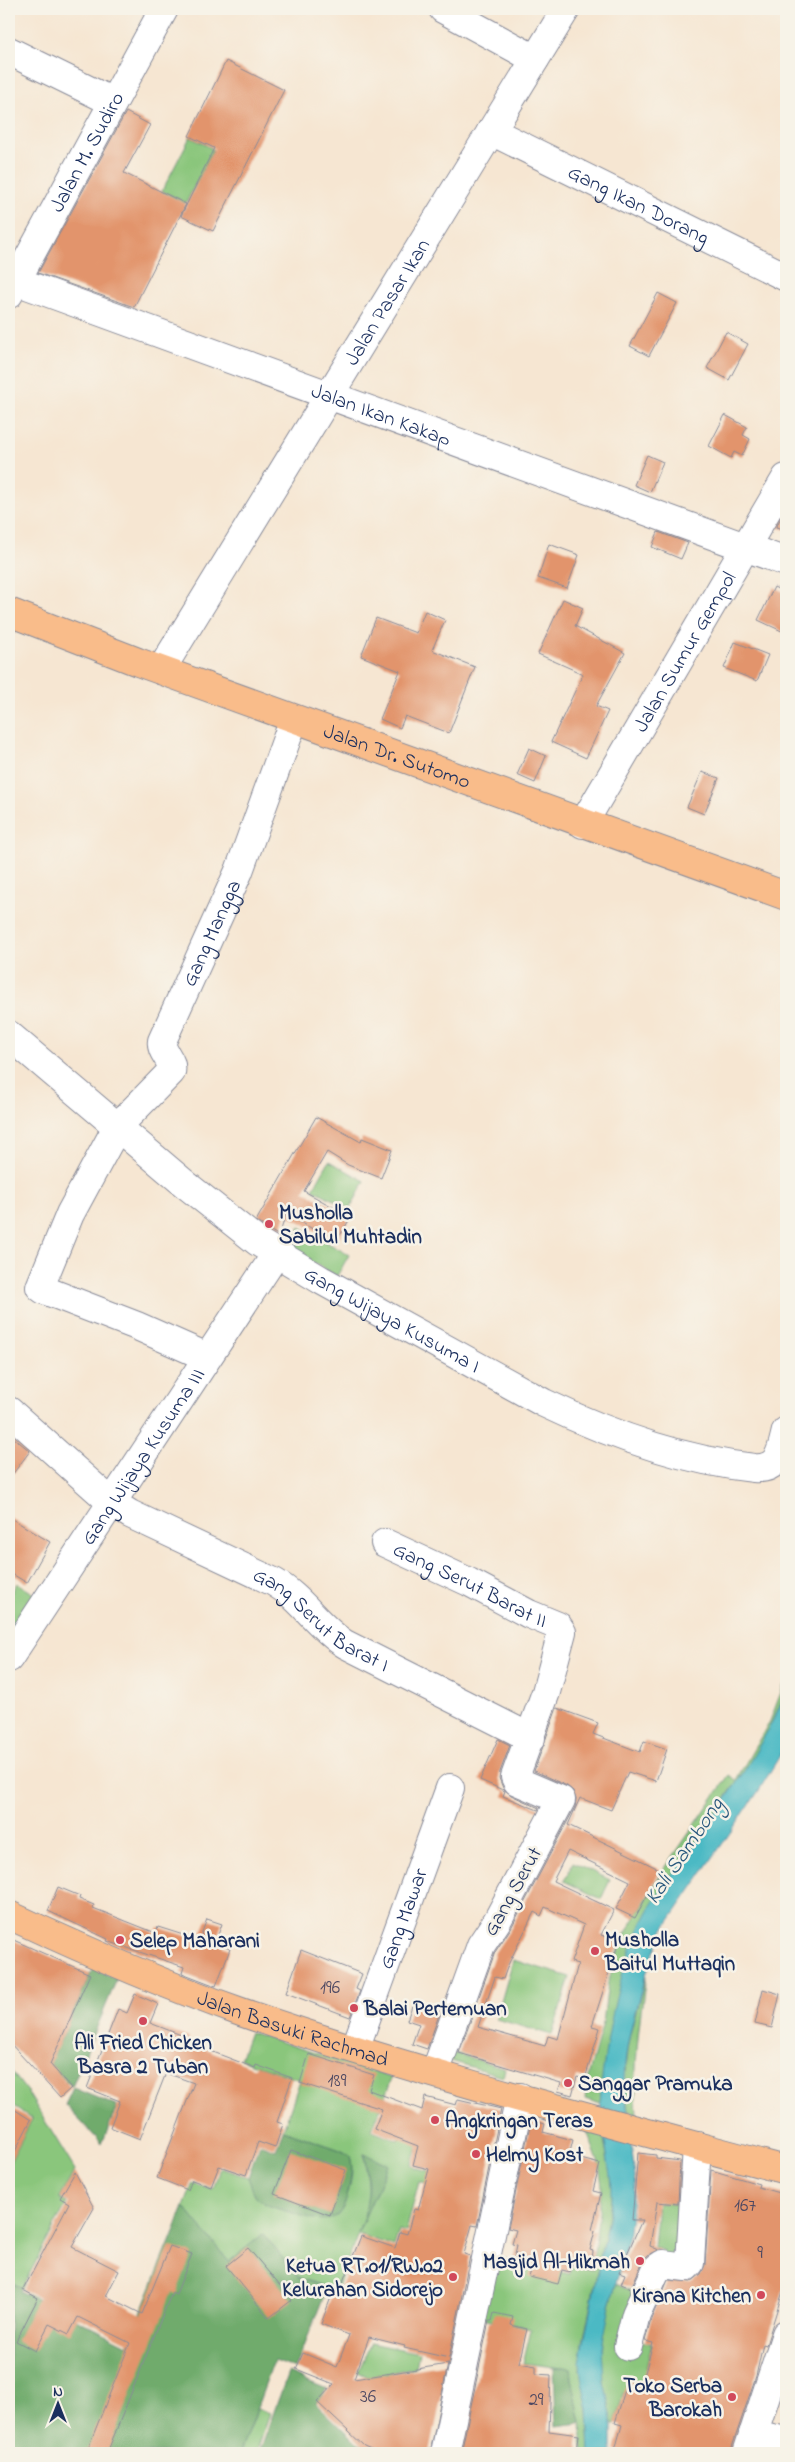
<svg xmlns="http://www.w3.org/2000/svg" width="795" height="2462" font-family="'Indie Flower',sans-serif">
<rect width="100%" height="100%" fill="#f7f3e8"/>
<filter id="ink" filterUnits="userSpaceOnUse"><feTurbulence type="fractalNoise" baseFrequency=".02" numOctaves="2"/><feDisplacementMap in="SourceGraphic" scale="10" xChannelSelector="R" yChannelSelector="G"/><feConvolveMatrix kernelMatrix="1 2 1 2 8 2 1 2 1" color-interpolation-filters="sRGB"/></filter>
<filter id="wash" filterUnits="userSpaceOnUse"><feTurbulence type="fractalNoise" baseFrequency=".0096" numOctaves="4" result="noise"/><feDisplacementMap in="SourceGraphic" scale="20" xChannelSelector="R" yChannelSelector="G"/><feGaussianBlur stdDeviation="1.12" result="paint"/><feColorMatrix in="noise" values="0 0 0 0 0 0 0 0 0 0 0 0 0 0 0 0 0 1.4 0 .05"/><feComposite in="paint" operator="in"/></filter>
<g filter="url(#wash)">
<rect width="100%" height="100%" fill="#f6e6d2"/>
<g fill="#8ac67c" stroke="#527a6d" fill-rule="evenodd">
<path d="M190 137 213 149 186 203 162 191Z"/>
<path d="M329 1161 365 1181 350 1209 313 1189Z"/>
<path d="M300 1227 349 1255 337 1276 288 1249Z"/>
<path d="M17 1583 36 1595 10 1634 9 1596Z"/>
<path d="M786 1679V1693L756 1754 652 1905 638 1932 615 2008 604 2066 600 2104 585 2099 587 2081 603 2023 608 1982 621 1941 663 1871 729 1775 736 1780 737 1778 770 1721Z"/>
<path d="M573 1862 610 1880 601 1899 564 1881Z"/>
<path d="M513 1960 570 1977 552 2035 496 2019Z"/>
<path d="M646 1977C639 2022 633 2068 637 2114L628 2111C620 2057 631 2028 646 1977Z"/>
<path d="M250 2032 392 2078 372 2130 398 2140 401 2134 419 2139 411 2166 432 2172 429 2185 419 2182 406 2232 399 2230 394 2246 358 2234 336 2291 298 2277 263 2234 229 2262 184 2207 193 2183 213 2189 220 2168 248 2177 255 2195 265 2204 337 2216C347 2206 356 2170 350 2157 348 2153 344 2152 340 2150L283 2130 300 2080 240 2059ZM364 2154 388 2165 365 2216 369 2189Z"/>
<path d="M447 2051 505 2068 503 2076 444 2059Z"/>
<path d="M9 2068 28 2093 75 2170 59 2199 67 2203 22 2288 9 2281 11 2257 9 2255V2164L32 2119 9 2103Z"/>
<path d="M587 2131 603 2136 612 2182 611 2203 583 2342 580 2369 588 2409 590 2453H583L581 2423 570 2369 523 2363 531 2329 479 2317 492 2256 570 2274 572 2265 592 2270 602 2186 599 2164Z"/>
<path d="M658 2203 690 2205 689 2257 654 2271 663 2251 654 2247Z"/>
<path d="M616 2284 636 2293 634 2339 652 2344 646 2367 652 2368 644 2399 623 2393 615 2424H612C611 2409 606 2396 604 2382 598 2348 607 2317 616 2284Z"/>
<path d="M371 2343 419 2353 416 2367 369 2377 358 2372Z"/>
<path d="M257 2408 270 2413 256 2453H240Z"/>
</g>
<g fill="#6fab6c" stroke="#456d65">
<path d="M93 1968 117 1979 72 2087 50 2064Z"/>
<path d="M73 2088 117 2106 102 2144 65 2105Z"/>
<path d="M283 2130 340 2150 350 2156C353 2166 351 2177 349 2187 343 2228 322 2223 290 2212 281 2209 268 2207 261 2201 253 2195 251 2185 248 2177L259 2144 276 2150Z"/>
<path d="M364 2154 388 2164 358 2233C370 2202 370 2186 364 2154Z"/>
<path d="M184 2207 229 2262 263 2234 298 2277 327 2288 295 2369 274 2361 240 2453H9V2281L22 2288 20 2291 128 2345Z"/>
<path d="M554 2367 570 2369 581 2423 556 2426Z"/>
<path d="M288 2373 327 2389 316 2403 357 2443 376 2453H259Z"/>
</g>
<path fill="#4bb9c4" stroke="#337491" d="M786 1693V1742L782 1752 758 1792 664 1929C646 1967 624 2039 624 2080L635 2177 628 2239 610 2306 602 2347 604 2382 612 2419V2453H590L588 2409 581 2376 580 2362 611 2203C613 2163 597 2126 601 2086 607 2034 619 1968 643 1921 656 1894 677 1870 694 1845 730 1794 760 1751 786 1693Z"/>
<g id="blocks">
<g fill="#e2946c" fill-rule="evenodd">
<path d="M226 61 284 90 213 231 181 216 214 148 189 136Z"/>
<path d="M126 112 150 125 124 173 186 204 134 307 38 273Z"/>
<path d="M658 293 677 303 649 356 630 346Z"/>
<path d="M726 332 748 344 729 380 707 368Z"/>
<path d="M725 415 747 427 743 435 750 439 742 456 734 452 731 458 709 446Z"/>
<path d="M647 455 663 462 650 492 634 485Z"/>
<path d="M786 508V530L776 527Z"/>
<path d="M658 532 688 543 681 559 652 547Z"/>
<path d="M549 544 579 555 567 588 538 578Z"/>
<path d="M774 587 786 593V633L758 620Z"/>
<path d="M563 599 583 608 575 626 625 653 596 706 608 711 586 758 551 742 583 674 538 654Z"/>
<path d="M425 611 445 620 432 650 475 667 449 733 405 716 400 728 380 719 400 671 361 656 376 618 416 633Z"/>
<path d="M735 642 768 655 757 681 724 668Z"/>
<path d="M529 748 546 756 535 783 517 775Z"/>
<path d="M702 772 719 778 704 814 687 807Z"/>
<path d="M316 1117 361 1142 362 1138 392 1150 381 1178 348 1165 327 1152 304 1191 351 1217 336 1242 286 1214 279 1236 256 1221Z"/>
<path d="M9 1434 30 1451 9 1479Z"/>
<path d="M9 1517 50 1542 27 1583 9 1572Z"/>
<path d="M557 1708 598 1723 593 1734 640 1752 644 1741 667 1749 656 1781 628 1772 611 1810 580 1798 568 1825 661 1870 635 1918 616 1909 630 1881 568 1851 553 1881 614 1910 601 1935 619 1941 592 2026 600 2028 585 2079 577 2077 572 2095 558 2091 561 2083 459 2053 495 1952 511 1928 575 1807 576 1799 573 1791 567 1786 534 1771ZM545 1907 584 1925 571 1962 578 1964 558 2039 548 2036 545 2046 478 2027 495 1977 503 1979 508 1965 534 1912 541 1916Z"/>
<path d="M498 1739 510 1745 500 1772 499 1778 503 1788 511 1795 539 1808 538 1810 503 1796 505 1791 480 1780Z"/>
<path d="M58 1887 80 1896 79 1899 94 1905 93 1908 156 1933 158 1927 199 1940 207 1919 222 1924 215 1943 230 1949 216 1986 182 1973 184 1967 107 1941 108 1939 48 1911Z"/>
<path d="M9 1938 90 1974 50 2064 71 2088 60 2098 9 2042Z"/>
<path d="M301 1950 362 1974 356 1989 360 1991 350 2017 286 1993Z"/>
<path d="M763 1989 780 1994 772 2028 755 2024Z"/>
<path d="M135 1994 158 2004 150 2023 189 2038 187 2042 255 2068 256 2065 292 2078 277 2122 283 2124 275 2148 258 2142 246 2175 219 2166 211 2187 192 2180 188 2190 157 2178 194 2083 166 2073 140 2139 110 2127 120 2101 87 2088 118 2009 127 2013Z"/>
<path d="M413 2003 440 2012 427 2049 412 2044 419 2024 407 2020Z"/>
<path d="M309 2054 374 2075 369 2090 422 2110 425 2097 456 2105 458 2099 501 2109 477 2226 472 2225 464 2254 470 2256 449 2358 404 2348 405 2346 369 2337 354 2379 448 2364 430 2453H380L364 2446 317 2402 334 2384 296 2369 303 2353 337 2367 349 2335 321 2324 333 2292 338 2294 361 2236 395 2248 400 2232 407 2234 414 2209 418 2210 429 2169 413 2165 418 2146 374 2129 382 2109 300 2083Z"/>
<path d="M9 2106 31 2120 9 2163Z"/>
<path d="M531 2120 545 2124 543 2132 573 2140 569 2156 600 2164 593 2191 601 2193 592 2230 595 2231 590 2250 593 2251 591 2269 571 2264 570 2272 562 2270 558 2284 529 2277 533 2264 514 2259 517 2245 512 2244 516 2230 508 2228Z"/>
<path d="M291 2150 346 2170 330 2215 274 2194Z"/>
<path d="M638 2153 656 2155V2158L680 2161 678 2204 657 2202 650 2246 659 2250 648 2255 643 2261 631 2288 621 2284 625 2274 619 2272 642 2220H632Z"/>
<path d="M711 2170 759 2184 758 2187 786 2195V2288H784L766 2345 763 2344 756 2376 730 2453H626L615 2450 622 2425 615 2423 628 2380 642 2384 653 2343 645 2341 651 2319 668 2280 691 2282 701 2274 705 2265Z"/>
<path d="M75 2172 94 2208 72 2247 119 2271 106 2296 142 2314 170 2246 192 2254 176 2294 172 2292 107 2453H86L130 2343 78 2317 69 2334 49 2324 35 2351 16 2341 38 2298 23 2290 69 2203 60 2198Z"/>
<path d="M248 2248 292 2300 269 2318 226 2266Z"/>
<path d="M494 2313 513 2317 511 2325 527 2329 519 2363 536 2366V2374L551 2375 549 2431 579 2435 577 2452 461 2453 489 2321H492Z"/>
</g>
</g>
</g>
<g filter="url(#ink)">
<use href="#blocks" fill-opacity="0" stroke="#888a98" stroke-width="1"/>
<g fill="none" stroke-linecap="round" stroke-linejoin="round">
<g stroke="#888a98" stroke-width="30">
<g id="minor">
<path d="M443 9 535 59"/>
<path d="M9 51 113 102"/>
<path id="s1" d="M491 131 786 277"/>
<path id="s2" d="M16 281 786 562"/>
<path id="s3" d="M9 294 164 9"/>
<path id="s4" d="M161 670 566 9"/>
<path id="s5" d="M583 824 786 478"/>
<path id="s6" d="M9 1035 185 1184 258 1242 321 1280 544 1403C611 1435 680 1460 754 1468 779 1470 781 1451 786 1431"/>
<path id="s7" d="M207 1357 137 1326 44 1290 40 1287 70 1214 117 1127 171 1072C174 1059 160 1053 162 1041L239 871 294 719"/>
<path id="s8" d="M9 1411 111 1502 130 1514 274 1582C302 1598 318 1627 345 1644L531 1738"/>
<path id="s9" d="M385 1543 469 1582 529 1614 558 1626 562 1632 546 1692 515 1777 517 1781 561 1800 497 1921 481 1945 435 2073"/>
<path id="s10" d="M9 1658 276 1254"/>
<path id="s11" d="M355 2049 450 1788"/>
<path d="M628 2346 636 2314 657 2268 663 2264 686 2267 690 2263 697 2146"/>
<path d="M753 2434 786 2441"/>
<path d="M445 2453 520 2097"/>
<path d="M747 2453 786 2334"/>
</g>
</g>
<g stroke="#888a98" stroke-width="30">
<g id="major">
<path id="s12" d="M9 612 138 662 786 896"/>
<path id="s13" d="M9 1915C84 1950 162 1984 241 2012 419 2074 604 2121 786 2170"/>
</g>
</g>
<use href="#minor" stroke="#fff" stroke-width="28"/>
<use href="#major" stroke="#f9bc8a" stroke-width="28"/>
</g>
</g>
<g fill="#d1495b" stroke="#f7f3e8" stroke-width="2">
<circle cx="269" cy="1224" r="5"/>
<circle cx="120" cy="1940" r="5"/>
<circle cx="595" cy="1951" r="5"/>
<circle cx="354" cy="2008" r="5"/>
<circle cx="143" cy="2021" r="5"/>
<circle cx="568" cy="2083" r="5"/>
<circle cx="435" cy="2120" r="5"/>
<circle cx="476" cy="2154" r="5"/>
<circle cx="640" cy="2261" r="5"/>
<circle cx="453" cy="2277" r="5"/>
<circle cx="761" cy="2295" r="5"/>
<circle cx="732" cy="2397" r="5"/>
</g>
<g text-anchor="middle" stroke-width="5" stroke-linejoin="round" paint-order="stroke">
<g font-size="19" fill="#4d4862">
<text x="330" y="1993">196</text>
<text x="337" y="2086">189</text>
<text x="745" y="2211">167</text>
<text x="760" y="2258">9</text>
<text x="368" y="2402">36</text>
<text x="536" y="2405">29</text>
</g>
<g font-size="21" fill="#1b2f5e" stroke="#f7f3e8">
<text dy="7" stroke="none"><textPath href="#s3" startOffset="162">Jalan M. Sudiro</textPath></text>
<text dy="7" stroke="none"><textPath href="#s1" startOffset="165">Gang Ikan Dorang</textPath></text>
<text dy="7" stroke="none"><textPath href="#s4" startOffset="432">Jalan Pasar Ikan</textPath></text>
<text dy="7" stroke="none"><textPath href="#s2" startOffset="389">Jalan Ikan Kakap</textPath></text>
<text dy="7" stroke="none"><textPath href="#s5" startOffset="200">Jalan Sumur Gempol</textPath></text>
<text dy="7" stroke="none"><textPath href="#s12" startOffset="414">Jalan Dr. Sutomo</textPath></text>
<text dy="7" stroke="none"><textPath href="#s7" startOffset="588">Gang Mangga</textPath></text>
<text dy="7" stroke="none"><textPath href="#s6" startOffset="479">Gang Wijaya Kusuma I</textPath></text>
<text dy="7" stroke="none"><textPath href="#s10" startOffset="242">Gang Wijaya Kusuma III</textPath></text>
<text dy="7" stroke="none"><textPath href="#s9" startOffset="95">Gang Serut Barat II</textPath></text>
<text dy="7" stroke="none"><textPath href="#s8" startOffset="379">Gang Serut Barat I</textPath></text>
<text transform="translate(512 1891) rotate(-61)" y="7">Gang Serut</text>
<text dy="7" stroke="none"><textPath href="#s11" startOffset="139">Gang Mawar</textPath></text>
<text dy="7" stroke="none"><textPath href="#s13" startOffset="306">Jalan Basuki Rachmad</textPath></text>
</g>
<g font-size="21" font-weight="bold" fill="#1b2f5e" stroke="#f7f3e8" text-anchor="start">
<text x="279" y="1219">Musholla<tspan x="279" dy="24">Sabilul Muhtadin</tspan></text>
<text x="605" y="1946">Musholla<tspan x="605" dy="24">Baitul Muttaqin</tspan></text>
<text x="130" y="1947">Selep Maharani</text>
<text x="364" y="2015">Balai Pertemuan</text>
<text x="143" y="2049" text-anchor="middle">Ali Fried Chicken<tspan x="143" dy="24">Basra 2 Tuban</tspan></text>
<text x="578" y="2090">Sanggar Pramuka</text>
<text x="445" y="2127">Angkringan Teras</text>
<text x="486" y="2161">Helmy Kost</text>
<text x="630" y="2268" text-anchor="end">Masjid Al-Hikmah</text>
<text x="443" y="2272" text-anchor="end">Ketua RT.01/RW.02<tspan x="443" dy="24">Kelurahan Sidorejo</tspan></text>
<text x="751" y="2302" text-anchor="end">Kirana Kitchen</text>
<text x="722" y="2392" text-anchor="end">Toko Serba<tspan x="722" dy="24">Barokah</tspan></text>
</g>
<g font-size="22" font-style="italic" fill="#29587d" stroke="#f7f3e8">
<text transform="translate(683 1850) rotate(-56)" y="8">Kali Sambong</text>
</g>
</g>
<rect width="795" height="2462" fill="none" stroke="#f7f3e8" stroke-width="30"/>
<g transform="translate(58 2404)" stroke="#f7f3e8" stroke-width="4" paint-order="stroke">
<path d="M0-4L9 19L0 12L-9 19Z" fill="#1b2f5e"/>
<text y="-8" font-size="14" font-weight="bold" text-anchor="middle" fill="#1b2f5e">N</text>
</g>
</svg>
